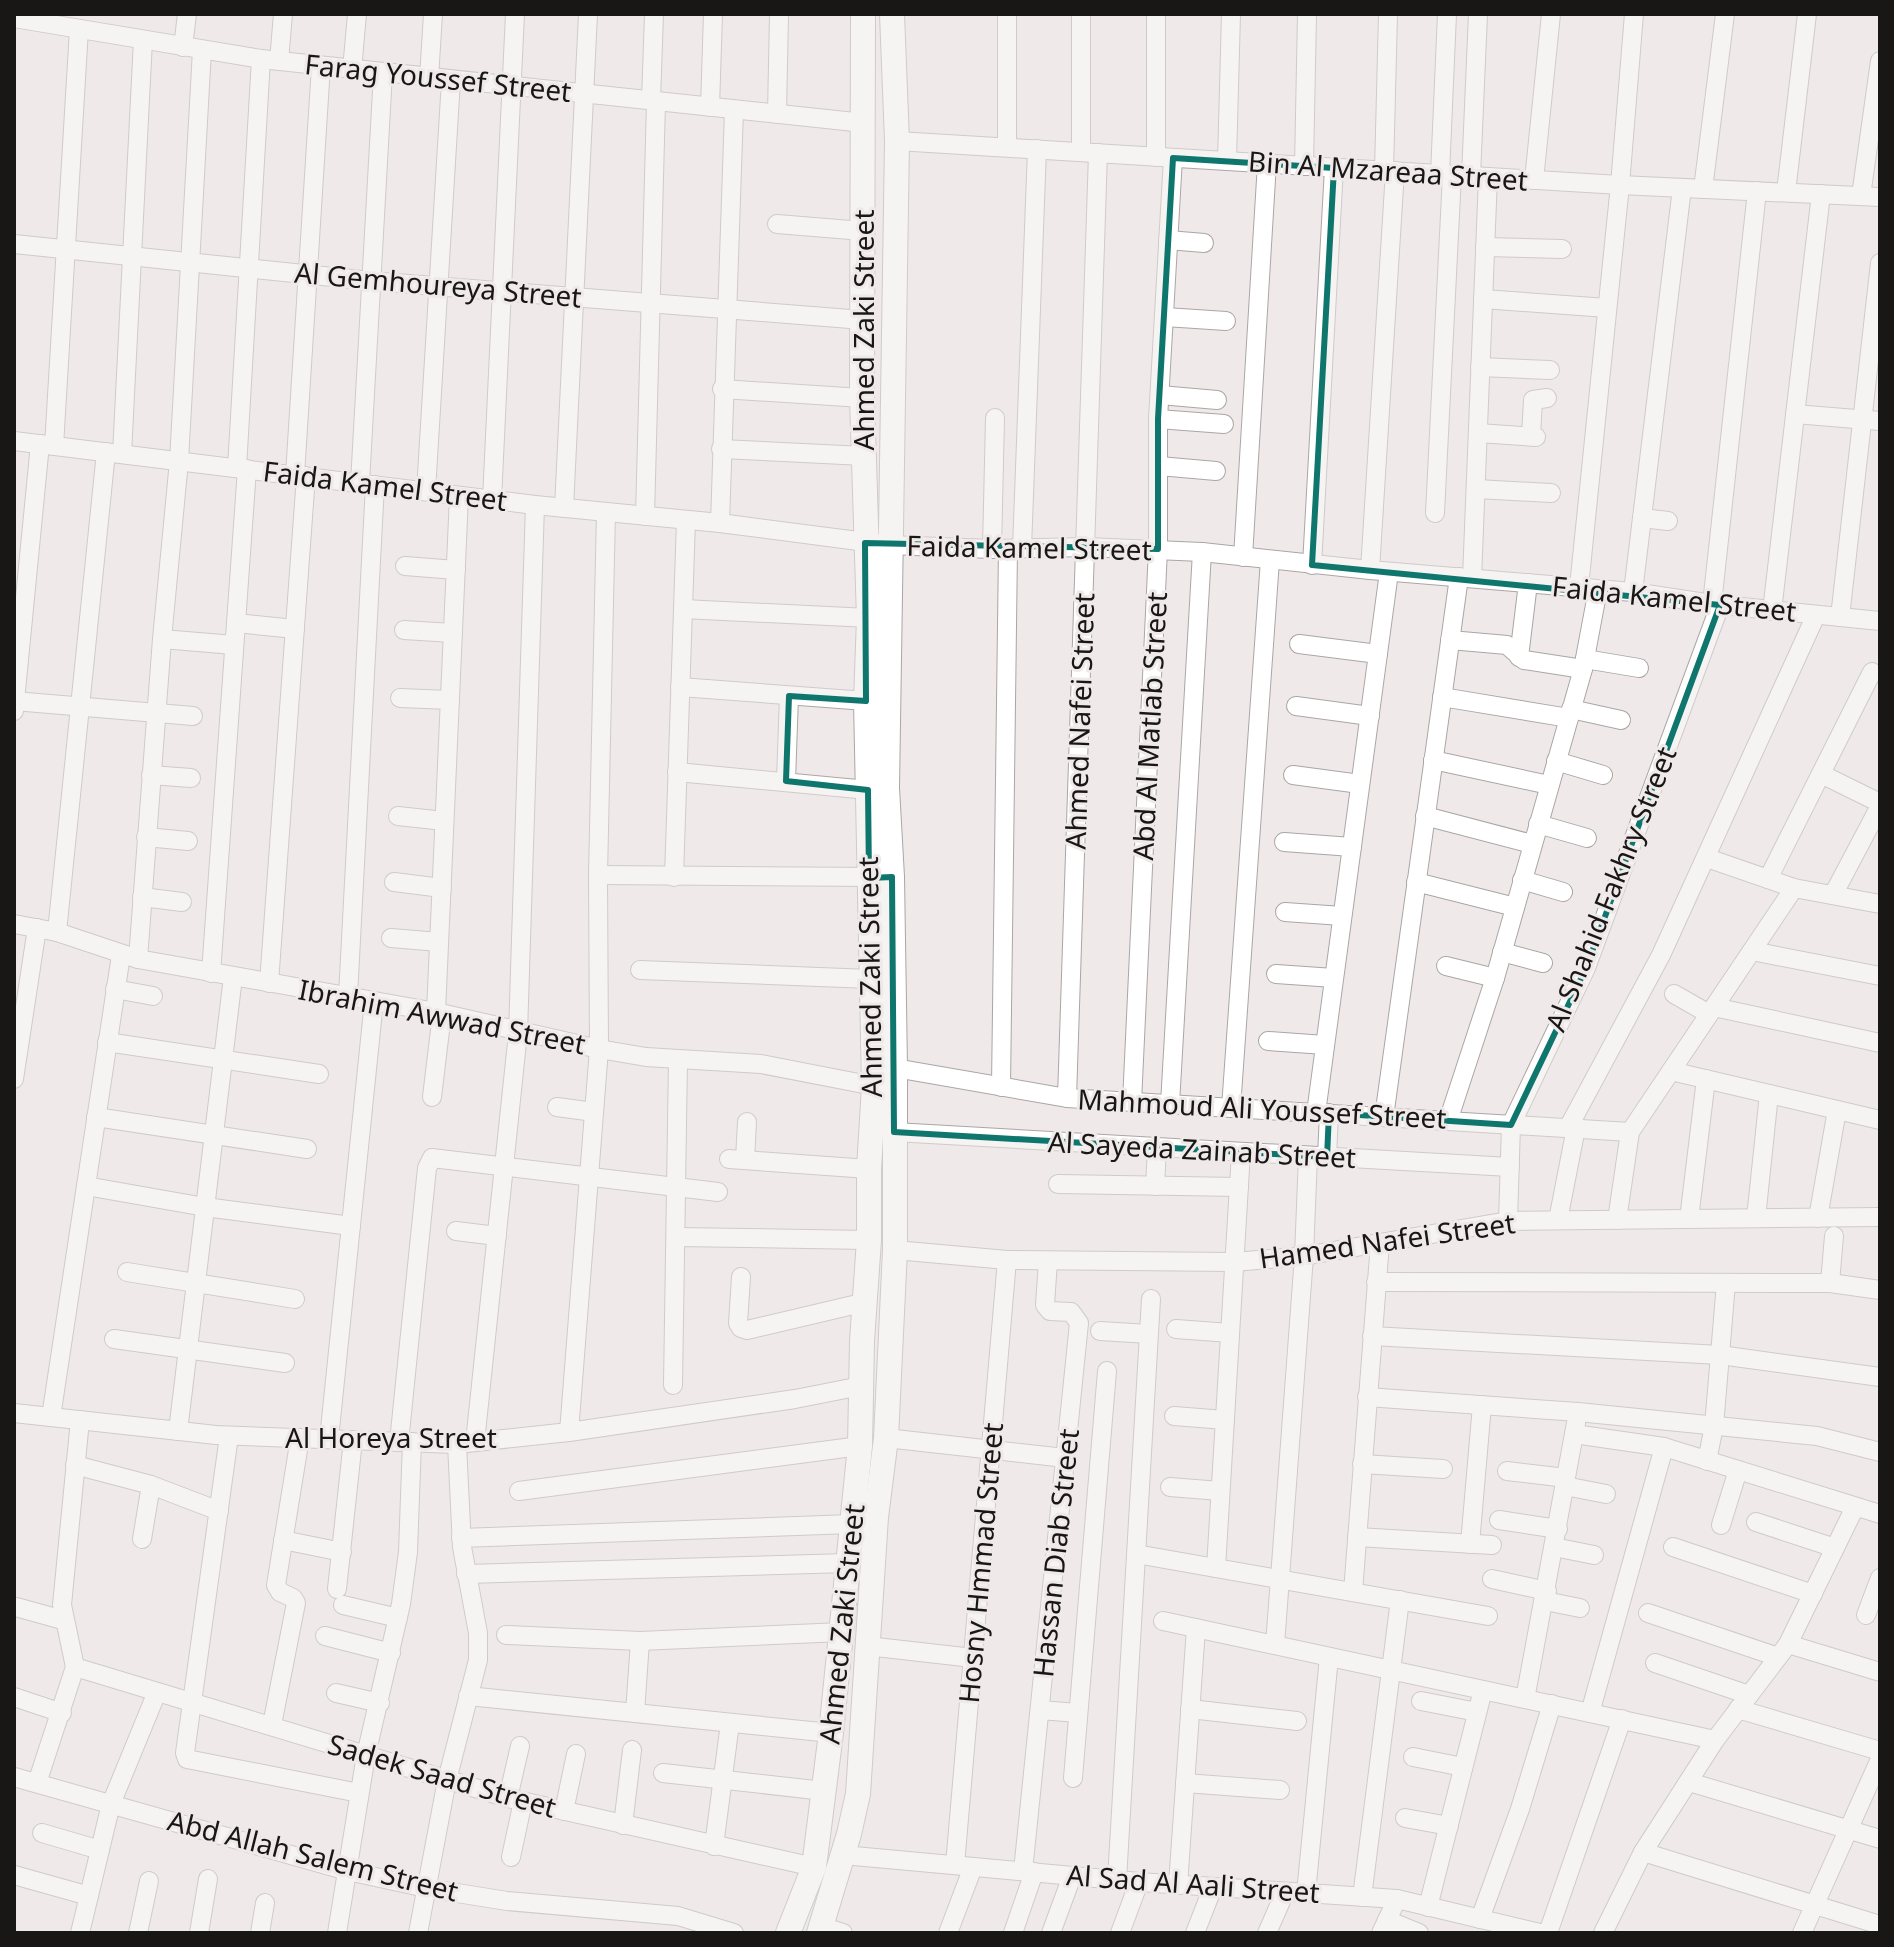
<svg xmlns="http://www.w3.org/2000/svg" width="1894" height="1947" font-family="'Noto Sans',sans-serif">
<rect width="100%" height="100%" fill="#efeae9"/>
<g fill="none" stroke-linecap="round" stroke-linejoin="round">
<g stroke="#aba6a5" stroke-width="20">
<g id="minor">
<path d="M1081 14V151"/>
<path d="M1156 14V157"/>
<path d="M14 18 261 59 864 123"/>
<path d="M183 47 187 14"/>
<path d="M279 61 283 14"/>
<path d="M352 70 357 14"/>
<path d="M429 78 433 14"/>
<path d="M651 101 654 14"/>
<path d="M710 107 713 14"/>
<path d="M777 114 779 14"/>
<path d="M897 141 1620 185 1880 197"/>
<path d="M1007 147V14"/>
<path d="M1227 161 1231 14"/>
<path d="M1304 166 1307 14"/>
<path d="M1384 171 1388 14"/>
<path d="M1440 174 1447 14"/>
<path d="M1471 176 1478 14"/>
<path d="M1534 180 1551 14"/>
<path d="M1703 189 1725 14"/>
<path d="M1786 192 1807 14"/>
<path d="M1861 196 1880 61"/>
<path d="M777 224 863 231"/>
<path d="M1168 240 1204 243"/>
<path d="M14 244 371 281 863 320"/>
<path d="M1485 247 1562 249"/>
<path d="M1483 299 1607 308"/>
<path d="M1165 317 1226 321"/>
<path d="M1480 367 1550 370"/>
<path d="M722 389 862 398"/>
<path d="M1160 395 1217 400"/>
<path d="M1795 414 1880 421"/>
<path d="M1158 419 1224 424"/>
<path d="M1478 433 1536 437"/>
<path d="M1531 436 1533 400 1547 398"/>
<path d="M14 441 535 505 720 523 889 545 992 549 1086 547 1202 552 1370 570 1633 592 1712 604 1880 621"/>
<path d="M54 446 79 29"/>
<path d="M721 449 864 456"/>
<path d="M122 454 143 40"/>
<path d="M1159 466 1216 471"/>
<path d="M237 468 261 59"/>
<path d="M295 475 321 66"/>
<path d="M360 483 383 73"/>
<path d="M1477 489 1551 493"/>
<path d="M426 491 451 80"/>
<path d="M492 500 515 14"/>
<path d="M564 508 588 14"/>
<path d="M1435 513 1452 175"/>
<path d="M645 516 656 102"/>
<path d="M1642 518 1668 521"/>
<path d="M720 523 734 110"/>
<path d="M1022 548 1037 149"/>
<path d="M992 549 995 418"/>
<path d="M1243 557 1267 163"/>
<path d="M1312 565 1334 168"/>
<path d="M405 566 456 570"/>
<path d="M1370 570 1395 171"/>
<path d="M1472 578 1488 177"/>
<path d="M1579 587 1620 185 1634 14"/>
<path d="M1633 592 1682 188"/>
<path d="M1712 604 1757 191"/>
<path d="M683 609 869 618"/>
<path d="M1772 611 1821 194"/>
<path d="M1840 617 1880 263"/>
<path d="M236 623 295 629"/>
<path d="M404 630 453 633"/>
<path d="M162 639 234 645"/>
<path d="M1450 640 1507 645 1524 660 1583 669"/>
<path d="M1299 644 1378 654"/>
<path d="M1519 657 1528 583"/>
<path d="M1585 659 1639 668"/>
<path d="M680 687 866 701"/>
<path d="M1442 697 1569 718"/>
<path d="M400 698 450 700"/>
<path d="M14 701 193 716"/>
<path d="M1296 706 1370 716"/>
<path d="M1571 709 1621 720"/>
<path d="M14 711 40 444"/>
<path d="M1433 760 1549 785"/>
<path d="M1556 761 1603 775"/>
<path d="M677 772 868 790"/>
<path d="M1821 774 1880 803"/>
<path d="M151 775 191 778"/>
<path d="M1293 775 1360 784"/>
<path d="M786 781 789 696"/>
<path d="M398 816 444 821"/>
<path d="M1425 816 1532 844"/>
<path d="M1538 824 1587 838"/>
<path d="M146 837 188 841"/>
<path d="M1284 842 1352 847"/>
<path d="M1707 858 1794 888 1880 904"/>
<path d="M598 875 879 877"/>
<path d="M674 877 686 520"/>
<path d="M1768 879 1872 672"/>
<path d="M1522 880 1563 892"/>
<path d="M394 882 442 888"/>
<path d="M1416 882 1515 907"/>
<path d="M1833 895 1880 806"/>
<path d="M142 897 182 902"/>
<path d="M1285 912 1342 916"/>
<path d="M14 924 57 932 138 959 436 1012 599 1049 646 1057 761 1064 874 1086"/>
<path d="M57 932 106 452"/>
<path d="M391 938 439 942"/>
<path d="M1752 951 1880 976"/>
<path d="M1502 952 1543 963"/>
<path d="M138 959 162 639 179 461 202 50"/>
<path d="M1446 966 1495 978"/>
<path d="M640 970 870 979"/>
<path d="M211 973 247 469"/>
<path d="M1276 974 1334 978"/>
<path d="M269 983 306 476"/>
<path d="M115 989 153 996"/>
<path d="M1674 994 1709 1014"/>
<path d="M348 996 375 485"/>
<path d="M1714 1007 1880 1043"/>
<path d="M436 1012 459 496"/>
<path d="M1268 1041 1325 1045"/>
<path d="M107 1042 319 1074"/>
<path d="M895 1068 1067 1098 1630 1132"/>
<path d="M1671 1071 1880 1120"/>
<path d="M14 1079 37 928"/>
<path d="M1001 1087 1008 549"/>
<path d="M432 1097 442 1014"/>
<path d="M1067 1098 1098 153"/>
<path d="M1132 1102 1158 549V419L1173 158"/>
<path d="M1170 1104 1202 552"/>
<path d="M557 1107 594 1112"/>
<path d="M1231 1108 1270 560"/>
<path d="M1316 1113 1389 572"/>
<path d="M96 1117 307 1149"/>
<path d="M1384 1117 1459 577"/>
<path d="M1448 1121 1495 978 1583 669 1598 589"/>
<path d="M1568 1128 1661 955 1816 615"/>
<path d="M894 1132 1510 1167"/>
<path d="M1327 1157 1329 1113"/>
<path d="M729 1159 869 1169"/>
<path d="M745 1160 747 1122"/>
<path d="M1058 1184 1239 1187"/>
<path d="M86 1186 205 1207 351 1226"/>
<path d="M1155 1186 1157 1148"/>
<path d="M1756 1218 1769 1094"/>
<path d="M1818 1218 1837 1110"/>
<path d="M1689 1219 1706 1079"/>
<path d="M1558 1220 1576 1128"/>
<path d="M1617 1220 1630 1132 1794 888"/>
<path d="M1508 1221 1511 1125 1586 968 1720 605"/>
<path d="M456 1231 497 1236"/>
<path d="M676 1237 869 1240"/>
<path d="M895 1250 1007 1260 1234 1262 1304 1256 1508 1221 1880 1217"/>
<path d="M127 1272 295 1299"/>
<path d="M741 1277 738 1323 741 1328 747 1330 866 1302"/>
<path d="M1376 1282 1830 1283 1880 1290"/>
<path d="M1830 1283 1834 1236"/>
<path d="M1176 1329 1230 1333"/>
<path d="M1100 1331 1149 1334"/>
<path d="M1372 1336 1720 1355 1880 1377"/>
<path d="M114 1339 285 1363"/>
<path d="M673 1385 678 1059"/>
<path d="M1367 1397 1578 1412 1817 1436 1880 1452"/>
<path d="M14 1413 216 1435 457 1444 569 1432 795 1399 861 1386"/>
<path d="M1174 1416 1225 1420"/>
<path d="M51 1417 121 955"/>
<path d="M178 1431 233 977"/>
<path d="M569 1432 599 1049 598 875 606 512"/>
<path d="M1574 1434 1664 1447 1880 1514"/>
<path d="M229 1436 185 1753 187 1759 359 1793"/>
<path d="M886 1438 1065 1458"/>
<path d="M329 1439 374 1001"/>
<path d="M399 1442 427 1168 432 1158 718 1192"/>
<path d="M475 1442 518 1033 535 505"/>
<path d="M1707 1461 1714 1426 1726 1283"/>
<path d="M1362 1464 1443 1469"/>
<path d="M75 1465 151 1485 219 1511"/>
<path d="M1507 1471 1566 1478"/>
<path d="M1565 1486 1606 1494"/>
<path d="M1170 1487 1220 1491"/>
<path d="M519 1491 860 1446"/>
<path d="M1499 1520 1558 1529"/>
<path d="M1756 1522 1835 1548"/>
<path d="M1721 1525 1738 1470"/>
<path d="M1357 1537 1492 1545"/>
<path d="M461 1538 852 1524"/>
<path d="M142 1539 151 1485"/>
<path d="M283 1540 342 1552"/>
<path d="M1470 1544 1482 1405"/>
<path d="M1554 1547 1594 1555"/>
<path d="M1673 1547 1813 1594"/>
<path d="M1136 1554 1488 1616"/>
<path d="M1216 1568 1241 1152"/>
<path d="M466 1574 847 1563"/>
<path d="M1492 1579 1547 1591"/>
<path d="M337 1589 353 1440"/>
<path d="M1353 1592 1380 1243"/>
<path d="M1545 1601 1580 1608"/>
<path d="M343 1605 398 1618"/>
<path d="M16 1607 63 1620"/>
<path d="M1648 1613 1778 1657"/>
<path d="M1866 1615 1880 1578"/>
<path d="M1163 1621 1715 1740"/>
<path d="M506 1635 640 1641 842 1632"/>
<path d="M325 1636 391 1653"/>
<path d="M1788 1644 1880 1672"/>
<path d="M1275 1645 1304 1256 1308 1156"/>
<path d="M867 1646 973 1658"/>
<path d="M1655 1663 1749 1695"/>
<path d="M75 1667 508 1798 814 1867"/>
<path d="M336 1693 380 1703"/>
<path d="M468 1696 831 1733"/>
<path d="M14 1697 62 1713"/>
<path d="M1525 1699 1576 1423"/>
<path d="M1421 1701 1477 1712"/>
<path d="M1190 1709 1297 1721"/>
<path d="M1738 1709 1880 1751"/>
<path d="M1040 1710 1078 1713"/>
<path d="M635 1713 640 1641"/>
<path d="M1590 1713 1664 1447"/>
<path d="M272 1725 296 1603 293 1598 280 1592 276 1585 300 1438"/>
<path d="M1413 1757 1463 1767"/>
<path d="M663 1773 824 1791"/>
<path d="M14 1777 348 1871 426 1888 507 1901 678 1916 734 1933"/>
<path d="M1073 1778 1107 1371"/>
<path d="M1689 1782 1880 1839"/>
<path d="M37 1783 75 1667 62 1605 80 1420"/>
<path d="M1185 1783 1280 1790"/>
<path d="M508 1798 520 1746"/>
<path d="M564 1811 576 1754"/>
<path d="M1405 1818 1449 1826"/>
<path d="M623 1825 632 1750"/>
<path d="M42 1833 100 1850"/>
<path d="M714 1846 730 1723"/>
<path d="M1643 1852 1880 1925"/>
<path d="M843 1855 1139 1882 1397 1899 1540 1933"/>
<path d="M511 1857 523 1801"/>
<path d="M955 1865 1007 1260"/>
<path d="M1023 1871 1079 1323 1071 1312 1050 1311 1045 1305 1048 1261"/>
<path d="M14 1875 89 1896"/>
<path d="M1117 1880 1151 1299"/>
<path d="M1178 1885 1196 1628"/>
<path d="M1306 1893 1329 1657"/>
<path d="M1362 1897 1400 1600"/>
<path d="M1428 1907 1483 1690"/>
<path d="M1480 1919 1520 1809 1552 1704"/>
<path d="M1387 1920 1419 1933"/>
<path d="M821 1926 843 1933"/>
<path d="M80 1933 111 1804 157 1692"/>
<path d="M138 1933 149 1881"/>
<path d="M199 1933 208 1879"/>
<path d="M260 1933 265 1903"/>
<path d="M337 1933 366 1755 401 1604 408 1552 412 1442"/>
<path d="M418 1933 447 1780 478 1660V1633L462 1547 457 1444"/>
<path d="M948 1933 973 1867"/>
<path d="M1013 1933 1034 1872"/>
<path d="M1051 1933 1072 1876"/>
<path d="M1120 1933 1139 1882"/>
<path d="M1195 1933 1213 1887"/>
<path d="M1267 1933 1285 1892"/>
<path d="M1381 1933 1397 1899"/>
<path d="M1548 1933 1622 1719"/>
<path d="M1603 1933 1643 1852 1715 1740 1788 1644 1855 1507"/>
<path d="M1802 1933 1880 1759"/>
</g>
</g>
<g stroke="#aba6a5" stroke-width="26">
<g id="tertiary">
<path d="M788 1933 814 1867 831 1733 860 1446 862 1341 869 1240V1169L874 1086 866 701 869 618 862 398 863 14"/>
<path d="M819 1933 849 1834 858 1794 876 1517 886 1438 895 1250V1068L892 877 887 788 897 141 892 14"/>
</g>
</g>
<use href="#minor" stroke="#fff" stroke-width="18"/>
<use href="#tertiary" stroke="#fff" stroke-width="24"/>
</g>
<path d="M0 0H1894V1947H0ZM1173 158 1334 168 1312 565 1720 605 1586 968 1511 1125 1329 1113 1327 1157 894 1132 892 877 869 878 868 790 786 781 789 696 866 701 865 543 1158 549V419Z" fill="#efeae9" fill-opacity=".55" fill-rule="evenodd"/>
<path fill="none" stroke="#0f766e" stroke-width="6" stroke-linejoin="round" d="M1173 158 1334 168 1312 565 1720 605 1586 968 1511 1125 1329 1113 1327 1157 894 1132 892 877 869 878 868 790 786 781 789 696 866 701 865 543 1158 549V419Z"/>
<g text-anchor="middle" stroke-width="6" stroke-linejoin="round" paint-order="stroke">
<g font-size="28" fill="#181716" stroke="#efeae9">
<text transform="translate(438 78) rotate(6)" y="10">Farag Youssef Street</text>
<text transform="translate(1388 171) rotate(4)" y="10">Bin Al Mzareaa Street</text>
<text transform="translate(438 285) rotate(5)" y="10">Al Gemhoureya Street</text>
<text transform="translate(864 330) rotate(-90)" y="10">Ahmed Zaki Street</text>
<text transform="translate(385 486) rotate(7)" y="10">Faida Kamel Street</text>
<text transform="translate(1029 548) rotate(1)" y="10">Faida Kamel Street</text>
<text transform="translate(1674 599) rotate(6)" y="10">Faida Kamel Street</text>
<text transform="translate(1080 721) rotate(-88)" y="10">Ahmed Nafei Street</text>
<text transform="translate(1150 726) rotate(-87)" y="10">Abd Al Matlab Street</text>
<text transform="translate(1611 889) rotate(-68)" y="10">Al Shahid Fakhry Street</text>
<text transform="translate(870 977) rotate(-91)" y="10">Ahmed Zaki Street</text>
<text transform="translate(442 1017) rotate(11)" y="10">Ibrahim Awwad Street</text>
<text transform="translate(1262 1109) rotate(3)" y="10">Mahmoud Ali Youssef Street</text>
<text transform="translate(1202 1150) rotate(3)" y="10">Al Sayeda Zainab Street</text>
<text transform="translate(1387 1241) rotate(-8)" y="10">Hamed Nafei Street</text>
<text x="391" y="1448">Al Horeya Street</text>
<text transform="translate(1056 1553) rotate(-84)" y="10">Hassan Diab Street</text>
<text transform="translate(981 1563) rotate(-85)" y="10">Hosny Hmmad Street</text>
<text transform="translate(842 1624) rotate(-84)" y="10">Ahmed Zaki Street</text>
<text transform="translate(442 1776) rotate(16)" y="10">Sadek Saad Street</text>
<text transform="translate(313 1856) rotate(14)" y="10">Abd Allah Salem Street</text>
<text transform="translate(1193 1884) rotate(4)" y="10">Al Sad Al Aali Street</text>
</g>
</g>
<rect width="1894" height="1947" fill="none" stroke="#181716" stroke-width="32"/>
</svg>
